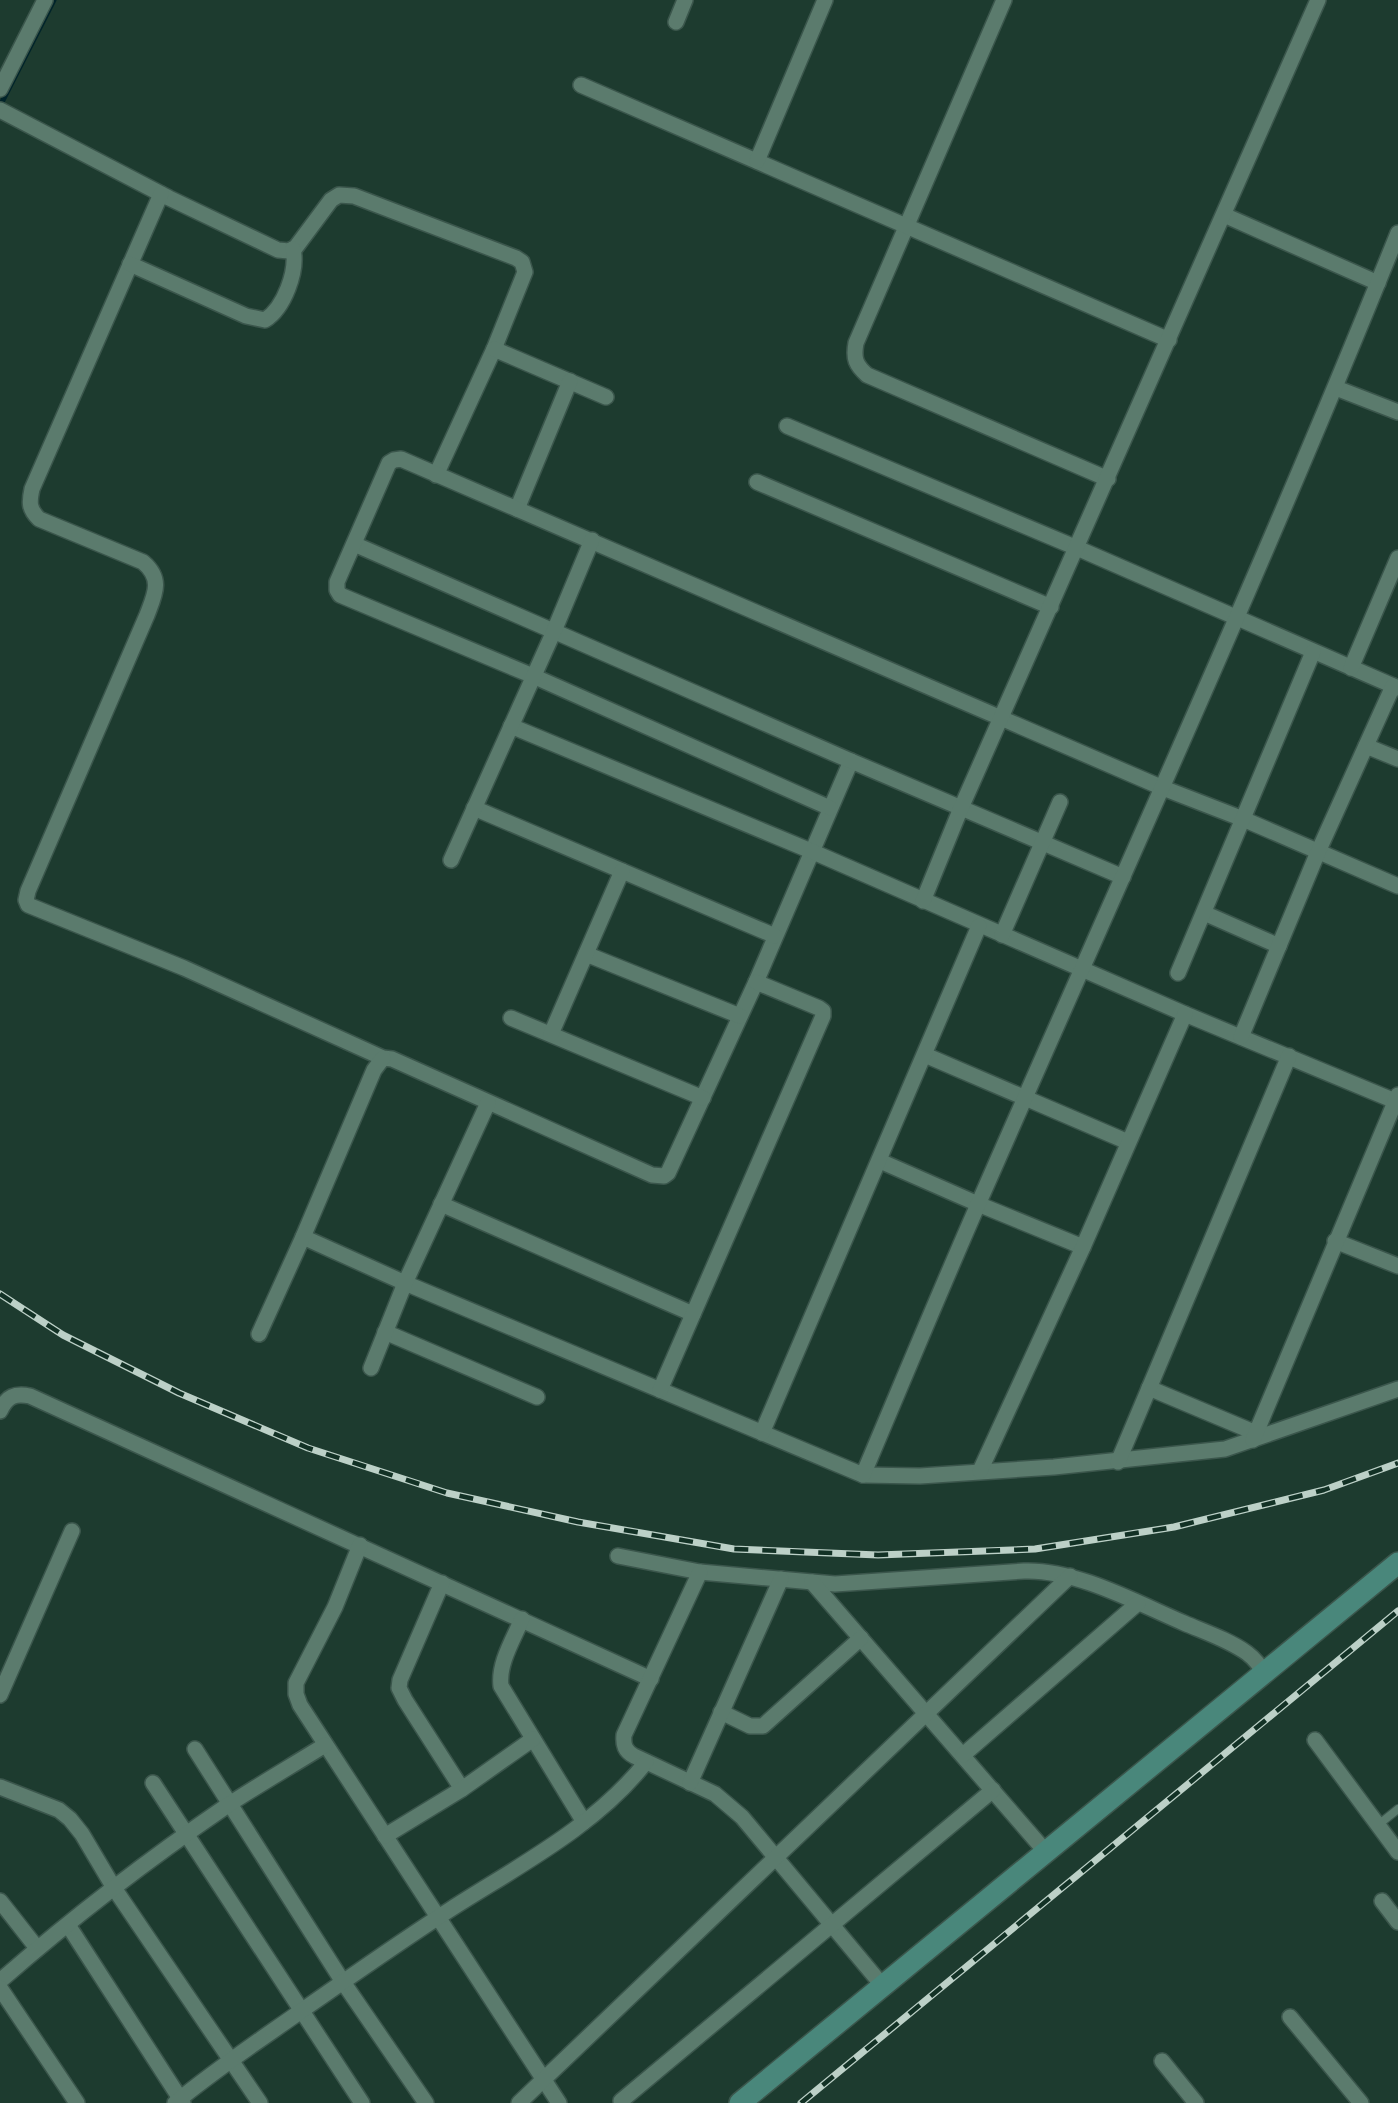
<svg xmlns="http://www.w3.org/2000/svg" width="1398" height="2103" font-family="'PT Serif',serif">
<rect width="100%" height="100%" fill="#1d3b2f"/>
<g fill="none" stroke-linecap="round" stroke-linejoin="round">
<path stroke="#01242a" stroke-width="5" d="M0 106 54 0"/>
<g stroke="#3b564c" stroke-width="10">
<path id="lane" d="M1378 1825 1398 1809"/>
</g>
<g stroke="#3b564c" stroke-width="18">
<g id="street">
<path d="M1004 0 856 343C853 359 856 365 867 375L1108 479"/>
<path d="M676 22 685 0"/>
<path d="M581 85 1169 340"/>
<path d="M0 89 45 0"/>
<path d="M0 110 169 198 278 250 289 251 296 247 331 200 339 195 354 196 516 258 522 262 525 272 494 349 436 475"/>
<path d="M757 161 825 0"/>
<path d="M161 194 32 489C29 503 29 509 39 519L143 562C163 579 155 594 147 615L28 891 26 900 28 905 184 968 383 1058 392 1059 652 1175 664 1176 668 1173 756 982 851 761"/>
<path d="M1224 215 1378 283"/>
<path d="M130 264 246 316 265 320C284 308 298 271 293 249"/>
<path d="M494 349 606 397"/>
<path d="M1336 388 1398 412"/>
<path d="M787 426 1077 548 1398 688"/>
<path d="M757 482 1051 607"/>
<path d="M517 509 570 381"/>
<path d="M354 544 851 761 1123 877"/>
<path d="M1351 668 1398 558"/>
<path d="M511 726 811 851 1185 1014 1395 1101"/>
<path d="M1366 746 1398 759"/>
<path d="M474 808 775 936"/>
<path d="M830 808 533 676 340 595 337 590V582L389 463 394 460 401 459 1163 788 1243 819 1398 886"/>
<path d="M451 860 554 631 592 540"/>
<path d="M923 901 961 808 1318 0"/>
<path d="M1204 913 1279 946"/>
<path d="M1002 935 1060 802"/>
<path d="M586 954 740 1016"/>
<path d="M1178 973 1313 652"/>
<path d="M511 1018 703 1098"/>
<path d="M551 1034 622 871"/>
<path d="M1241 1037 1318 852 1393 686"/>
<path d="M925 1055 1128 1142"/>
<path d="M880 1161 978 1204 1083 1247"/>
<path d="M441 1204 693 1314"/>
<path d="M303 1237 405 1283 863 1475 920 1476 1054 1467 1225 1449 1398 1389"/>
<path d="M1335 1241 1398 1266"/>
<path d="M385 1332 537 1397"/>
<path d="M259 1334 303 1237 374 1070 383 1058"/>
<path d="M371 1368 405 1283 488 1103"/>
<path d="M1149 1388 1256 1433"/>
<path d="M660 1390 823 1016V1011L819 1008 756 982"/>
<path d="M0 1411C7 1396 15 1393 30 1396L651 1679"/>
<path d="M762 1433 979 926"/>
<path d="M1253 1440 1398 1095"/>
<path d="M1118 1462 1289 1056"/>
<path d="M980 1471 1083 1247 1185 1014"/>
<path d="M863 1475C902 1383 940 1291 980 1200 1121 878 1267 559 1398 233"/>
<path d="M360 1545 335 1607 296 1683V1694L300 1705 559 2103"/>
<path d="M618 1556 700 1572 835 1584 1024 1571C1076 1569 1137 1603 1184 1623 1205 1632 1229 1640 1247 1653 1255 1659 1260 1665 1264 1674"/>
<path d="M700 1572 624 1735C623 1745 625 1751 634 1756L715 1794 742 1817 882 1985"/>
<path d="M812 1582 1045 1851"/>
<path d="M442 1583 400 1680 399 1688 405 1700 462 1789"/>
<path d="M522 1619C513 1640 498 1664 501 1686L584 1822"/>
<path d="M0 1695 72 1531"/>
<path d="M721 1712 750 1726H763L861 1638"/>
<path d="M1315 1740 1398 1852"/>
<path d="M195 1749 343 1982 426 2103"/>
<path d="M963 1755 1138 1603"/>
<path d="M153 1783 362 2103"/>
<path d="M690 1783 781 1579"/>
<path d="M0 1787 59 1810 70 1819 82 1834 114 1888 260 2103"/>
<path d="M385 1836 462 1789 533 1739"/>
<path d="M0 1901 37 1948"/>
<path d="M1382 1901 1398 1922"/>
<path d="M68 1925 183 2103"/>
<path d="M0 1981C72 1918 149 1859 228 1805 260 1784 293 1765 325 1745"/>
<path d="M0 1988 77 2103"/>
<path d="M1290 2017 1361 2103"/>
<path d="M1162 2061 1196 2103"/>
<path d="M621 2101 993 1790"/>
<path d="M175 2103C216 2069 260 2040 304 2009 353 1975 401 1941 451 1909 518 1866 596 1826 646 1762"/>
<path d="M519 2103 1070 1576"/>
</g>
</g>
<g stroke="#3b564c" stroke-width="24">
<path id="secondary" d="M740 2103 1398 1563"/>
</g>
<use href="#lane" stroke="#5b7b6d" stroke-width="8"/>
<use href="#street" stroke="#5b7b6d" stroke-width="15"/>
<use href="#secondary" stroke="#49877b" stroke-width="21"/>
<g stroke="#bcd0c7" stroke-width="7">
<g id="rail">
<path d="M0 1294 63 1335 179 1393 308 1448 447 1493 578 1522 734 1549 878 1555 1035 1549 1174 1527 1324 1490 1398 1463"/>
<path d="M801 2103 1398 1611"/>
</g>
</g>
<use href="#rail" stroke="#123125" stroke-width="4.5" stroke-dasharray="14" stroke-linecap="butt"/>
</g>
</svg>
